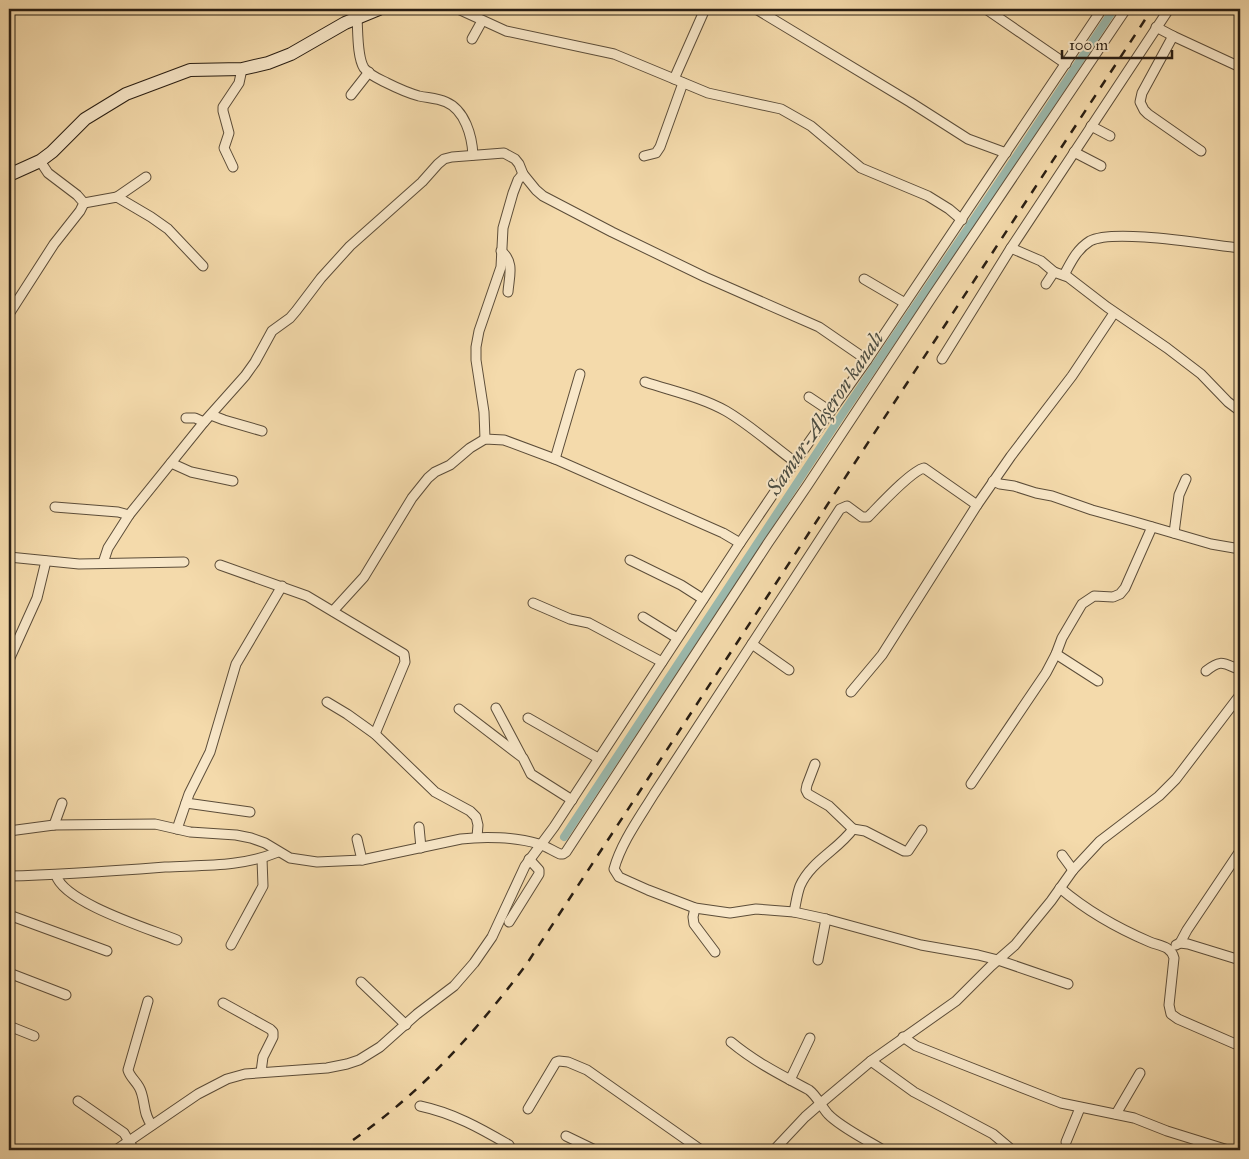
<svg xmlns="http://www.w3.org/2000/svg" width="1249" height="1159" font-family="'IM FELL Great Primer',serif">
<rect width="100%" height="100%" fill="#f4daab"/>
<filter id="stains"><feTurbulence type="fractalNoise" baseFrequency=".004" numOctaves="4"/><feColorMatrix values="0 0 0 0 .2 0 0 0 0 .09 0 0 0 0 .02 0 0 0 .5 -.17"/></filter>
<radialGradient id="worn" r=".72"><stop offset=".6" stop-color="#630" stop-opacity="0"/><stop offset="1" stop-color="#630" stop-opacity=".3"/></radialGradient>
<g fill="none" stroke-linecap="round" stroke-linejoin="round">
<path stroke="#9cbaae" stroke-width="8" d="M564 837 837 422 1005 173 1114 9"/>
<g stroke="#5c4d39" stroke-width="11">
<g id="street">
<path d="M458 9 506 31 614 54 708 93 781 109 811 126 861 168 928 196 949 209 962 220"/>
<path d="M756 9 910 102 968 139 1006 153"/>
<path d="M986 9 1066 64"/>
<path d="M357 18C358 31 357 57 364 68 369 75 379 79 387 83 397 88 408 93 419 96 428 98 437 98 446 102 465 110 472 136 473 155"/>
<path d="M1156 27 1173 36 1240 67"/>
<path d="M1173 36 1142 93 1140 102 1144 110 1148 114 1201 151"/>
<path d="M472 39 482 21"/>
<path d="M674 79 705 9"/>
<path d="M351 95 369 72"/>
<path d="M1091 126 1110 136"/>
<path d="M1074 152 1101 166"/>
<path d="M644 156 656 153 660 147 683 83"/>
<path d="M233 167 224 148 229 133 223 111V107L239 83 242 69"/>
<path d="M117 197 146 177"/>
<path d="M84 203 117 197 151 217 168 229 203 266"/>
<path d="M501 251C515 262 509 277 508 292"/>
<path d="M1054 272 1041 261 1011 248 1169 9"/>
<path d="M1064 275C1071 262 1077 249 1090 241 1114 228 1210 245 1240 248"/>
<path d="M864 279 905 303"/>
<path d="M1046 284 1054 272 1068 277 1107 307 1167 348 1201 374 1228 402 1240 411"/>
<path d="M9 314 54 244 80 211 84 203 77 195 48 173 40 161"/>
<path d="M942 359 1011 248"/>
<path d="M645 382C672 391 701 397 726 411 750 425 772 445 795 462"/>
<path d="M809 397 830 411"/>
<path d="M211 415 224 420 262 431"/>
<path d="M186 418H195L204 422"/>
<path d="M485 439 484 412 476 360V347L479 331 501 267 503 228 513 193 518 180 523 174"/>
<path d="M555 459 580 374"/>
<path d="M171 463 191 472 233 481"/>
<path d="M993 481 1000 484 1014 486 1036 493 1052 496 1092 510 1132 521 1211 544 1240 549"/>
<path d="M977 505 924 468C911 471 879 506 868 517H862L847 506 840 509 654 794C640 817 621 843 614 869L619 877 648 890 695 908 730 913 756 909 794 912 826 919 921 945 978 955 998 960 1068 984"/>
<path d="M55 507 118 512 129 515"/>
<path d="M1174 533 1179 495 1186 479"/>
<path d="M9 557 79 564 184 562"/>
<path d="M630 560 681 585 703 599"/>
<path d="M103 563 108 548 129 515 204 422 245 376 255 362 272 331 290 318 296 311 321 278 350 246 422 182 438 164 444 159 452 157 504 153 515 159 519 164 523 174 536 190 543 196 612 232 705 277 819 327 867 360"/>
<path d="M220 565 307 596 404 654 405 662 375 734"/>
<path d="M533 603 570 619 589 623 662 662"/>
<path d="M333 611 364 577 412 498 428 478 435 472 450 465 470 448 485 439 504 440 555 459 723 533 740 543"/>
<path d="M643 617 677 638"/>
<path d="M752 644 789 670"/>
<path d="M1056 654 1098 681"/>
<path d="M9 660 37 598 46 561"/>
<path d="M1206 671C1221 659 1223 663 1240 670"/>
<path d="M851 692 882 655 977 505 1011 456 1072 376 1114 313"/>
<path d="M327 702 347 714 375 734 435 792 470 811 476 817 478 825 477 837"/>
<path d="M496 708 521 755"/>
<path d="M459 709 523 758 531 774 572 800"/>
<path d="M528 718 598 758"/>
<path d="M971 784 1046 673 1056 654 1062 638 1082 604 1094 596 1113 597 1120 594 1125 588 1152 527"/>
<path d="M186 803 250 812"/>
<path d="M54 825 62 803"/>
<path d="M419 827 421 848"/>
<path d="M177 829 189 794 210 752 236 664 282 586"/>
<path d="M853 829 865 831 904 851H908L922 830"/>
<path d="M9 831 54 825 155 824 190 832 236 835 251 838 265 843 290 858 317 862 362 860 461 839C485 836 515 837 539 844 546 846 553 851 560 854H563L566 852 768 543 807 486 934 294 1126 9"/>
<path d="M357 839 362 860"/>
<path d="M1062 855 1073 870"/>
<path d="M56 875C64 903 150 929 177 940"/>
<path d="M9 876C61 875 113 871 165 867 204 865 242 867 278 852"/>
<path d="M1060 888C1087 911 1117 928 1150 942 1160 946 1171 946 1174 958L1169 1005 1171 1014 1178 1019 1240 1046"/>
<path d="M695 908 693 917 694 924 715 952"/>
<path d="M794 912C796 903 797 894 800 886 811 861 838 850 853 829L829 806 808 794 806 790 807 785 815 764"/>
<path d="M9 915 107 951"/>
<path d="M509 922 539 874V870L529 859"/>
<path d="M1180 943 1187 930 1240 851"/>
<path d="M231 945 263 886 262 859"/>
<path d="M1176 945 1180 943 1188 944 1240 960"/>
<path d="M818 960 826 919"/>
<path d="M9 973 66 995"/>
<path d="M361 982 406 1025"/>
<path d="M148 1001 128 1070C130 1077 135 1080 139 1087 146 1099 142 1114 152 1125"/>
<path d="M223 1003 270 1029 273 1032V1037L263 1057 261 1072"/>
<path d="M9 1026 34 1036"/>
<path d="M903 1037 916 1046 1061 1103 1134 1118 1167 1131 1228 1150"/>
<path d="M731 1042C755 1062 781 1075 809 1090 817 1096 821 1106 828 1114 840 1127 867 1140 883 1150"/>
<path d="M871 1061 914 1092 993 1134 1012 1150"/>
<path d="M790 1080 810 1038"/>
<path d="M78 1101 124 1133 134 1150"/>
<path d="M420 1106C453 1113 480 1128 509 1145L512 1150"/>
<path d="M528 1109 556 1062 559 1061 568 1062 587 1070 701 1150"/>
<path d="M1116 1114 1140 1073"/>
<path d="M566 1136 595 1150"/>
<path d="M1066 1142 1080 1108"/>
<path d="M116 1150 198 1094 227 1079 245 1074 327 1068 347 1064 359 1060 380 1047 417 1014 454 986 474 963 492 937 525 866 554 827 740 543 795 462 867 360 1102 9"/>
<path d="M774 1150 805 1117 821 1103 871 1061 956 1001 991 966 1015 945 1051 901 1073 870 1100 841 1159 796 1176 779 1240 695"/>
</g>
</g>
<g stroke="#291e13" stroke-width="14">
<path id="secondary" d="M9 175 40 161 52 152 85 119 126 94 190 70 242 69 268 63 291 54 345 23 379 9"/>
</g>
<use href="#street" stroke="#f8e7c8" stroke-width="9"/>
<use href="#secondary" stroke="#f8e7c8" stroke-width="12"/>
<path stroke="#291e13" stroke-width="2.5" stroke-dasharray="9 9" stroke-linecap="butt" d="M338 1150C415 1100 471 1038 526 965L1152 9"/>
</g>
<g text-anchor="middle" stroke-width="4" stroke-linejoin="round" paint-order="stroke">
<g font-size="21" font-style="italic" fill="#4c4d42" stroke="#f8e7c8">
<text transform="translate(825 413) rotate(-56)" y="7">Samur-Abşeron kanalı</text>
</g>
</g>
<rect width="1249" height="1159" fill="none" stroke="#f4daab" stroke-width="30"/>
<rect x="10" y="10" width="1229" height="1139" fill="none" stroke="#291e13" stroke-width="2.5"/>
<rect x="15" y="15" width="1219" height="1129" fill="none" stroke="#291e13"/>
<path d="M1062 50v8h110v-8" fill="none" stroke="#291e13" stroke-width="2.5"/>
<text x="1069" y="50" font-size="15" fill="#291e13" stroke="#f8e7c8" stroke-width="4" paint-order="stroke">100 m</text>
<rect width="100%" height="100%" filter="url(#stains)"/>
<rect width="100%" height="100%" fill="url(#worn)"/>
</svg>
